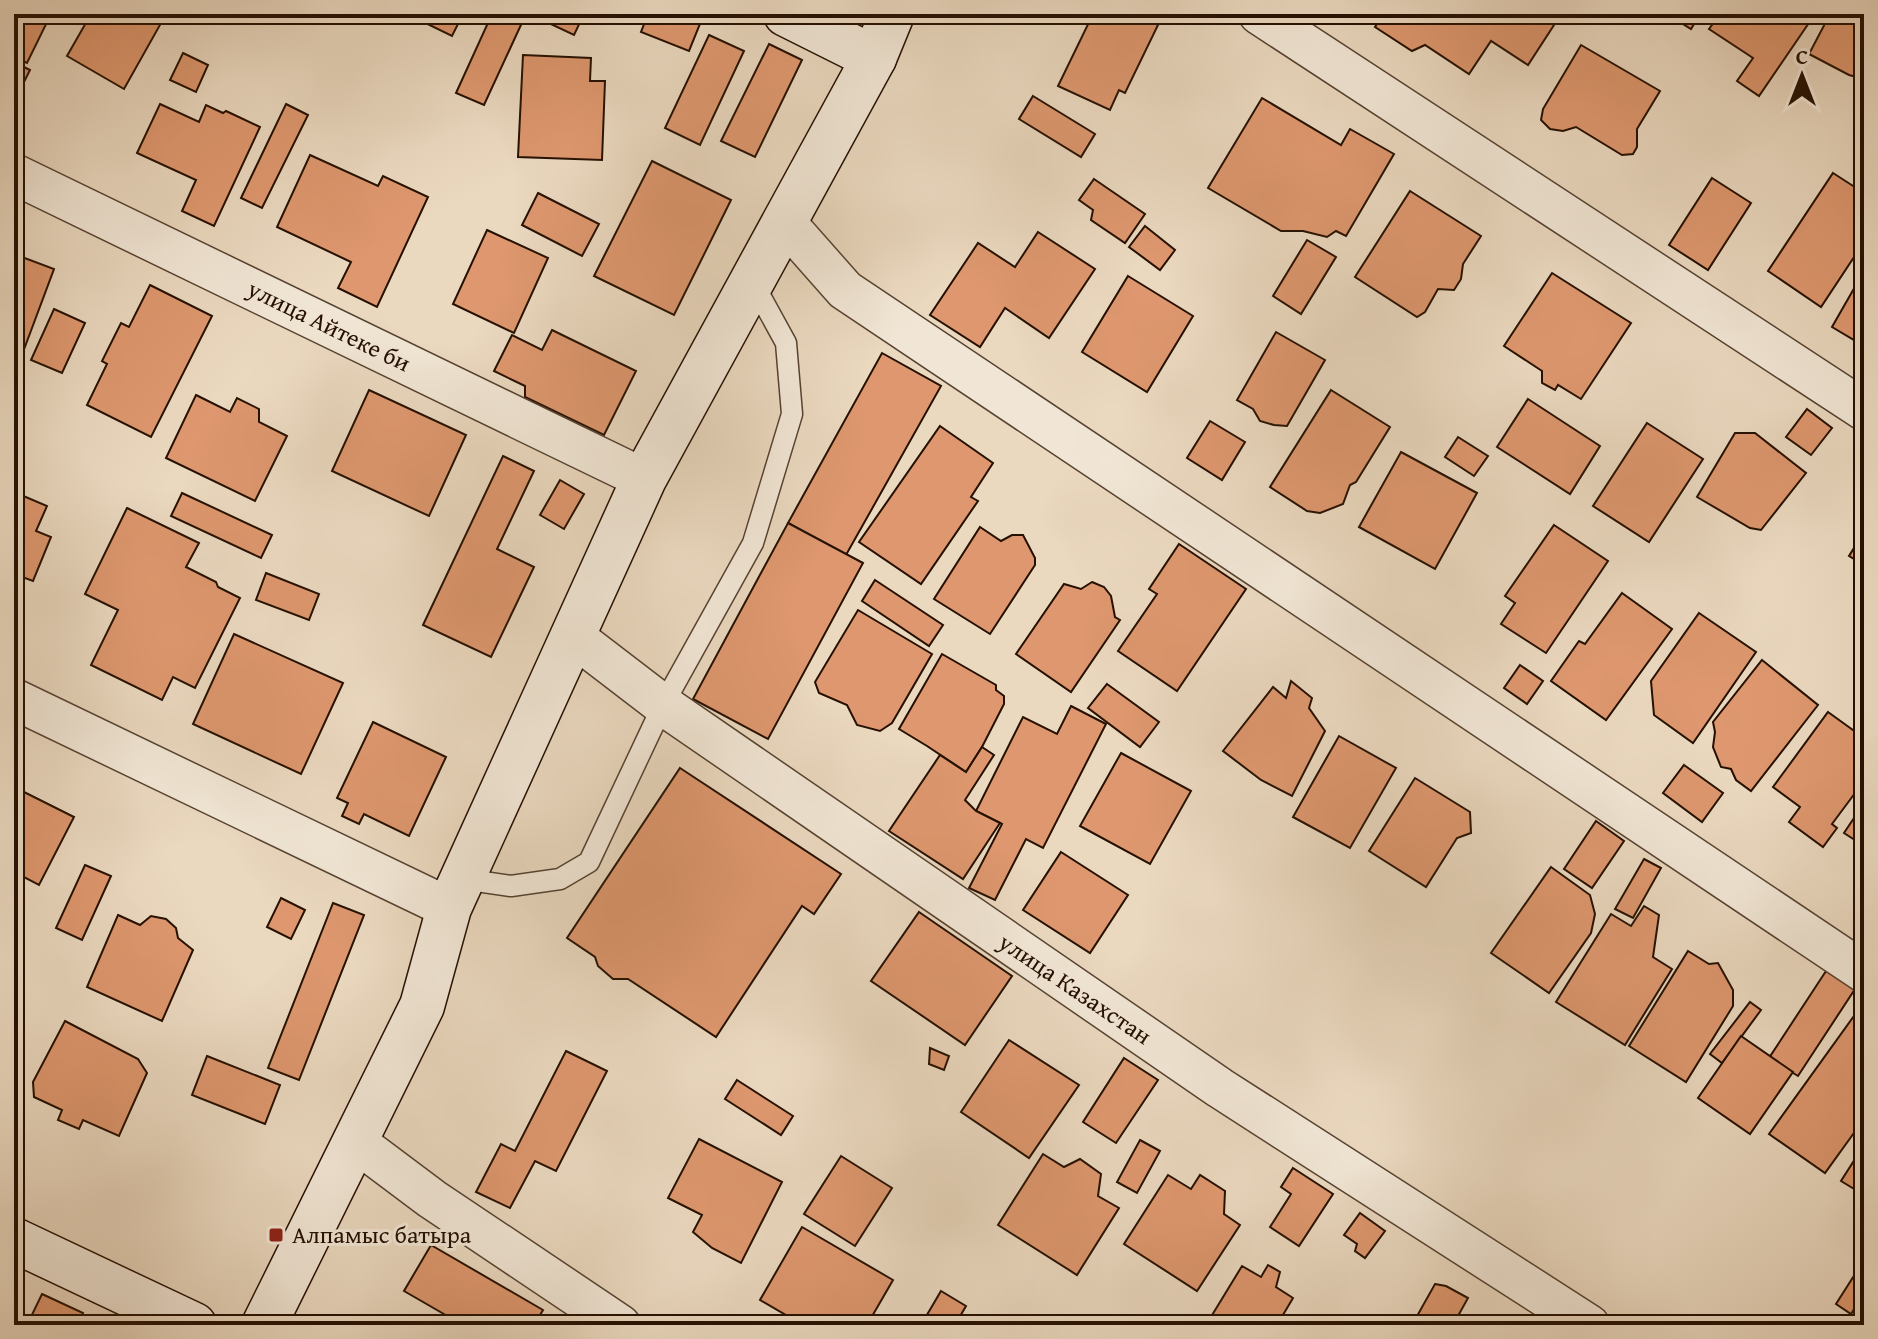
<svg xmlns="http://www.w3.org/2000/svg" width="1878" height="1339" font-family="'Gentium Book Plus',serif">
<rect width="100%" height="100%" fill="#ead8bf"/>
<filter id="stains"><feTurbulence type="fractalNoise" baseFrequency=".0025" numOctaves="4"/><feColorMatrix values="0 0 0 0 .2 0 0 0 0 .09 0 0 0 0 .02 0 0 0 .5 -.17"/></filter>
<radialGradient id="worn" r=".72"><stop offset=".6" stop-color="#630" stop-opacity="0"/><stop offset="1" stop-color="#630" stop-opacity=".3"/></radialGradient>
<g fill="#de976e" stroke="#251002" stroke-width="2">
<path d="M14 14H51L27 63 14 57Z"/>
<path d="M91 14H161L165 16 124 89 67 56Z"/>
<path d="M407 14H463L452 36Z"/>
<path d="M492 14H526L484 105 456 93Z"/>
<path d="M538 14H584L574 35 536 17Z"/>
<path d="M648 14H704L689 51 641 32Z"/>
<path d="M1093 14H1136L1158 25 1125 93 1119 90 1110 110 1058 86Z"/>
<path d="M1383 14H1537L1554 25 1528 65 1491 41 1469 74 1425 45 1412 51 1375 27Z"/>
<path d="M1667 14H1700L1691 29Z"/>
<path d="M1720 14H1815L1759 96 1737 81 1753 58 1709 29Z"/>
<path d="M1830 14H1864V79L1849 75 1809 54Z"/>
<path d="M709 35 744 51 700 145 665 128Z"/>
<path d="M769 44 802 60 755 157 721 141Z"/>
<path d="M1581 45 1660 91 1637 129V147L1633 154 1622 155 1576 127 1563 131 1550 129 1541 120 1543 109Z"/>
<path d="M183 53 208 65 196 92 170 80Z"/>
<path d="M523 55 591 58 590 81H605L602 160 518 157Z"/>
<path d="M14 62 30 70 14 102Z"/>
<path d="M1033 96 1095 134 1081 157 1019 119Z"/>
<path d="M1262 98 1341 145 1350 129 1394 154 1346 236 1336 231 1327 237 1303 231H1281L1208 188Z"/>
<path d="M160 104 199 122 206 105 223 113 226 111 260 127 214 226 182 211 196 180 137 153Z"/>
<path d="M286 104 308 115 262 208 241 198Z"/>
<path d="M310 155 378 186 383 176 428 197 377 307 338 288 351 262 277 227Z"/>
<path d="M652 161 731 200 674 315 594 276Z"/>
<path d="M1833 173 1864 193V242L1821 307 1768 271Z"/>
<path d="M1712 178 1751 203 1708 270 1669 245Z"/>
<path d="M1094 179 1145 214 1125 243 1091 220 1093 210 1079 200Z"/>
<path d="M1410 191 1481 236 1463 264 1461 279 1454 290 1438 289 1425 312 1417 317 1355 277Z"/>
<path d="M538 193 599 224 582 256 522 225Z"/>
<path d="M1145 226 1175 250 1160 270 1129 247Z"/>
<path d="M487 230 548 258 514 333 453 304Z"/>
<path d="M1038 232 1095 269 1049 338 1005 308 980 347 930 315 978 243 1015 267Z"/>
<path d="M1307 240 1336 257 1301 314 1273 296Z"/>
<path d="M14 254 54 269 23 352 14 349Z"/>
<path d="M1864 271V322L1854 340 1832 327Z"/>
<path d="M1552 273 1631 323 1581 399 1558 385 1555 390 1542 383V371L1504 346Z"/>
<path d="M1128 276 1193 316 1147 392 1082 352Z"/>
<path d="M150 285 212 316 151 437 87 405 107 364 102 361 121 323 129 327Z"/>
<path d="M54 309 85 323 62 373 31 360Z"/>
<path d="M552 330 636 371 604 435 525 397V386L494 371 512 335 542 350Z"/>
<path d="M1276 332 1325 360 1287 426 1274 425 1260 421 1253 409 1237 400Z"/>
<path d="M882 353 941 386 846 555 788 523Z"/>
<path d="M369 390 466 435 429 516 332 471Z"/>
<path d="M1331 390 1390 427 1356 482 1350 485 1343 504 1320 513 1307 511 1270 487Z"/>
<path d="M196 395 230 412 237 398 259 409V422L287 436 255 501 166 458Z"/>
<path d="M1528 399 1600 446 1570 494 1497 447Z"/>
<path d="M1807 409 1832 428 1811 455 1786 437Z"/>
<path d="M1210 421 1245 442 1222 480 1187 458Z"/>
<path d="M1647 423 1703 459 1649 542 1593 506Z"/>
<path d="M940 426 993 463 971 497 978 501 921 584 859 542Z"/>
<path d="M1735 433H1755L1806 473 1761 530 1750 528 1697 497Z"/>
<path d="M1458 437 1488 456 1474 476 1445 457Z"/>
<path d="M1401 452 1477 493 1435 569 1359 527Z"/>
<path d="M503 456 534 471 497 549 534 567 491 657 423 625Z"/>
<path d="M560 480 584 494 564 529 540 515Z"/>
<path d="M14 492 47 506 36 531 51 537 33 581 14 574Z"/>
<path d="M182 493 272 535 261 558 171 516Z"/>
<path d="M127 508 199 543 186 567 216 582 218 587 240 598 195 688 173 677 162 700 91 665 118 610 85 594Z"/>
<path d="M788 523 863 563 768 739 693 699Z"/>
<path d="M1554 525 1608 561 1546 653 1501 624 1515 603 1505 596Z"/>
<path d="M980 527 1001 541 1012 535H1023L1035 558V565L990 634 934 599Z"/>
<path d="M1864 532V565L1849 556Z"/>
<path d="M1179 544 1246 589 1177 691 1118 651 1157 594 1149 589Z"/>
<path d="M266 573 319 594 309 620 256 600Z"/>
<path d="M875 580 943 625 929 646 862 601Z"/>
<path d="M1092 582 1104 587 1111 596 1115 617 1120 620 1071 692 1016 654 1064 584 1081 589Z"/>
<path d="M1622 593 1672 629 1606 720 1551 681 1579 641 1585 644Z"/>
<path d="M858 610 932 654 892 723 880 731 857 725 847 705 819 693 815 682Z"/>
<path d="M1699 613 1756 652 1693 743 1654 715 1651 681Z"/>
<path d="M234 634 343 683 301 774 193 724Z"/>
<path d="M942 654 996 685V690L1004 696V704L982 747 966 772 927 746 899 729Z"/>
<path d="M1762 660 1818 705 1751 791 1736 780 1731 769 1721 767 1713 747 1715 732 1713 722Z"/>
<path d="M1520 665 1543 681 1527 704 1504 688Z"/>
<path d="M1291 681 1312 698 1309 708 1325 731 1292 796 1261 780 1223 751 1273 687 1286 698Z"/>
<path d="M1107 684 1159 722 1140 747 1088 708Z"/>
<path d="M1071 706 1106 724 1043 848 1026 839 995 900 969 888 1002 824 976 811 1023 717 1057 734Z"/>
<path d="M1828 712 1864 738V781L1832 824 1837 828 1823 847 1789 822 1800 807 1773 787Z"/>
<path d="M373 722 446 757 409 836 364 814 359 824 342 816 348 803 337 798Z"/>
<path d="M1339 736 1396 768 1350 848 1293 817Z"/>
<path d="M982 747 994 755 965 800 976 811 1000 823 963 879 889 831 940 755 966 772Z"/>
<path d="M1121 753 1191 791 1150 864 1080 826Z"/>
<path d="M1684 765 1723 793 1702 822 1663 793Z"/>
<path d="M680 768 841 874 814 914 802 906 716 1037 628 979H613L598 966 595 957 567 938Z"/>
<path d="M1415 778 1470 812 1471 833 1457 838 1426 887 1369 851Z"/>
<path d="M14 787 74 817 39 885 14 872Z"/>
<path d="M1864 803V846L1844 833Z"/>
<path d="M1596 821 1624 841 1592 888 1564 869Z"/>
<path d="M1061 852 1128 895 1090 953 1023 910Z"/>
<path d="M1644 859 1661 868 1633 918 1615 909Z"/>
<path d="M85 865 111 876 82 940 56 928Z"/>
<path d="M1551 867 1590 895 1595 914 1591 933 1549 993 1491 953Z"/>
<path d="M281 898 305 910 291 939 267 927Z"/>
<path d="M333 903 364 915 299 1080 268 1068Z"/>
<path d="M1644 906 1659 915 1653 957 1672 969 1625 1045 1556 1002 1611 914 1631 926Z"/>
<path d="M919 912 1012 976 965 1045 871 981Z"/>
<path d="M118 915 140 925 151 916 166 919 176 928 178 938 193 950 162 1021 87 987Z"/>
<path d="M1688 951 1709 964 1718 963 1733 990V1006L1686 1082 1629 1046Z"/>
<path d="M1826 971 1855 989 1798 1076 1769 1058Z"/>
<path d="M1750 1002 1761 1010 1722 1063 1710 1054Z"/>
<path d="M1864 1002V1119L1825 1173 1769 1134Z"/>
<path d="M65 1021 138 1059 147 1073 119 1136 83 1120 79 1129 58 1120 62 1110 34 1097 33 1082Z"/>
<path d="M1741 1036 1793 1072 1750 1134 1698 1098Z"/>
<path d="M1009 1040 1079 1085 1029 1158 961 1112Z"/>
<path d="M930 1048 949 1056 944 1070 929 1064Z"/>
<path d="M566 1051 607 1071 556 1171 535 1161 510 1208 476 1192 501 1144 515 1151Z"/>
<path d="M207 1056 280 1085 265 1124 192 1095Z"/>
<path d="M1124 1058 1158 1080 1116 1143 1083 1122Z"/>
<path d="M737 1080 793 1116 781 1135 725 1099Z"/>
<path d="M699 1139 782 1182 741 1263 712 1248 693 1232 702 1215 668 1198Z"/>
<path d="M1140 1140 1160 1151 1137 1193 1117 1182Z"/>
<path d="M1864 1145V1195L1841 1181Z"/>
<path d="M1043 1154 1064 1167 1080 1159 1101 1174 1098 1196 1119 1208 1077 1275 998 1225Z"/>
<path d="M841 1156 892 1188 855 1246 804 1214Z"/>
<path d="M1293 1168 1333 1194 1299 1246 1270 1227 1291 1194 1281 1187Z"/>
<path d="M1168 1175 1191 1189 1200 1175 1225 1191 1224 1214 1240 1225 1197 1291 1124 1244Z"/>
<path d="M1360 1213 1385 1231 1365 1258 1355 1251 1357 1244 1344 1235Z"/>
<path d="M802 1227 893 1280 867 1325H797L796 1321 760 1300Z"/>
<path d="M431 1245 543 1310 534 1325H463L404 1291Z"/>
<path d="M1864 1260V1307L1858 1303 1851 1314 1836 1304Z"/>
<path d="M1268 1265 1280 1272 1276 1287 1293 1298 1277 1325H1206L1242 1266 1261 1277Z"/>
<path d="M1435 1284 1446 1286 1468 1298 1453 1325H1412Z"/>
<path d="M941 1291 966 1306 955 1325H921Z"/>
<path d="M42 1294 83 1313 77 1325H27Z"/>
</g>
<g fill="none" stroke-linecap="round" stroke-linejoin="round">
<g stroke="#564231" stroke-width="23">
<path id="lane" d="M463 879 511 886 560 879 589 862 663 705 753 543 792 414 786 343 752 281"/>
</g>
<g stroke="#564231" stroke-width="43">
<g id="street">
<path d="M1259 14 1864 410"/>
<path d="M14 174 644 479"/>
<path d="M784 221 845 290 1864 972"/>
<path d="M573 636 663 705 1220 1088 1589 1325"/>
<path d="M14 699 449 908"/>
<path d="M356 1142 432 1199 620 1325"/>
</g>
</g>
<g stroke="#251002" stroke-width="47">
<g id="secondary">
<path d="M786 14 874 58"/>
<path d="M14 1240 194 1325"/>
<path d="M264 1325 422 1006 449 908 644 479 874 58 892 14"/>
</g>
</g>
<use href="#lane" stroke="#f1e6d5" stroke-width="20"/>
<use href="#street" stroke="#f1e6d5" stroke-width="40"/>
<use href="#secondary" stroke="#f1e6d5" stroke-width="44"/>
</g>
<rect fill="#8f2418" stroke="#f1e6d5" stroke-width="3" x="268" y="1227" width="16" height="16" rx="4"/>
<g text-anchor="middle" stroke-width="6" stroke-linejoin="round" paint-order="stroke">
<g font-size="24" fill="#251002" stroke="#f1e6d5">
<text transform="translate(329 326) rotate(26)" y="8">улица Айтеке би</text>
<text transform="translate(1075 989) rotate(34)" y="8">улица Казахстан</text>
</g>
<g font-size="24" fill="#251002" stroke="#f1e6d5" text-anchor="start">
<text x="292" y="1243">Алпамыс батыра</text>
</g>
</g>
<rect width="1878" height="1339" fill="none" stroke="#ead8bf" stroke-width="48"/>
<rect x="16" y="16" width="1846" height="1307" fill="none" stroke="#251002" stroke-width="4"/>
<rect x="24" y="24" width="1830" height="1291" fill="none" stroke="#251002" stroke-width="2"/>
<g transform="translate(1802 76)" stroke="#f1e6d5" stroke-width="6" paint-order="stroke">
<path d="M0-6L14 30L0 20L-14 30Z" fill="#251002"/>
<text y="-12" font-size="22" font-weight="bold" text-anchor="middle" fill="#251002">С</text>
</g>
<rect width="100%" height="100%" filter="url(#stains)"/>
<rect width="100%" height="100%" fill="url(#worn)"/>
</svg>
